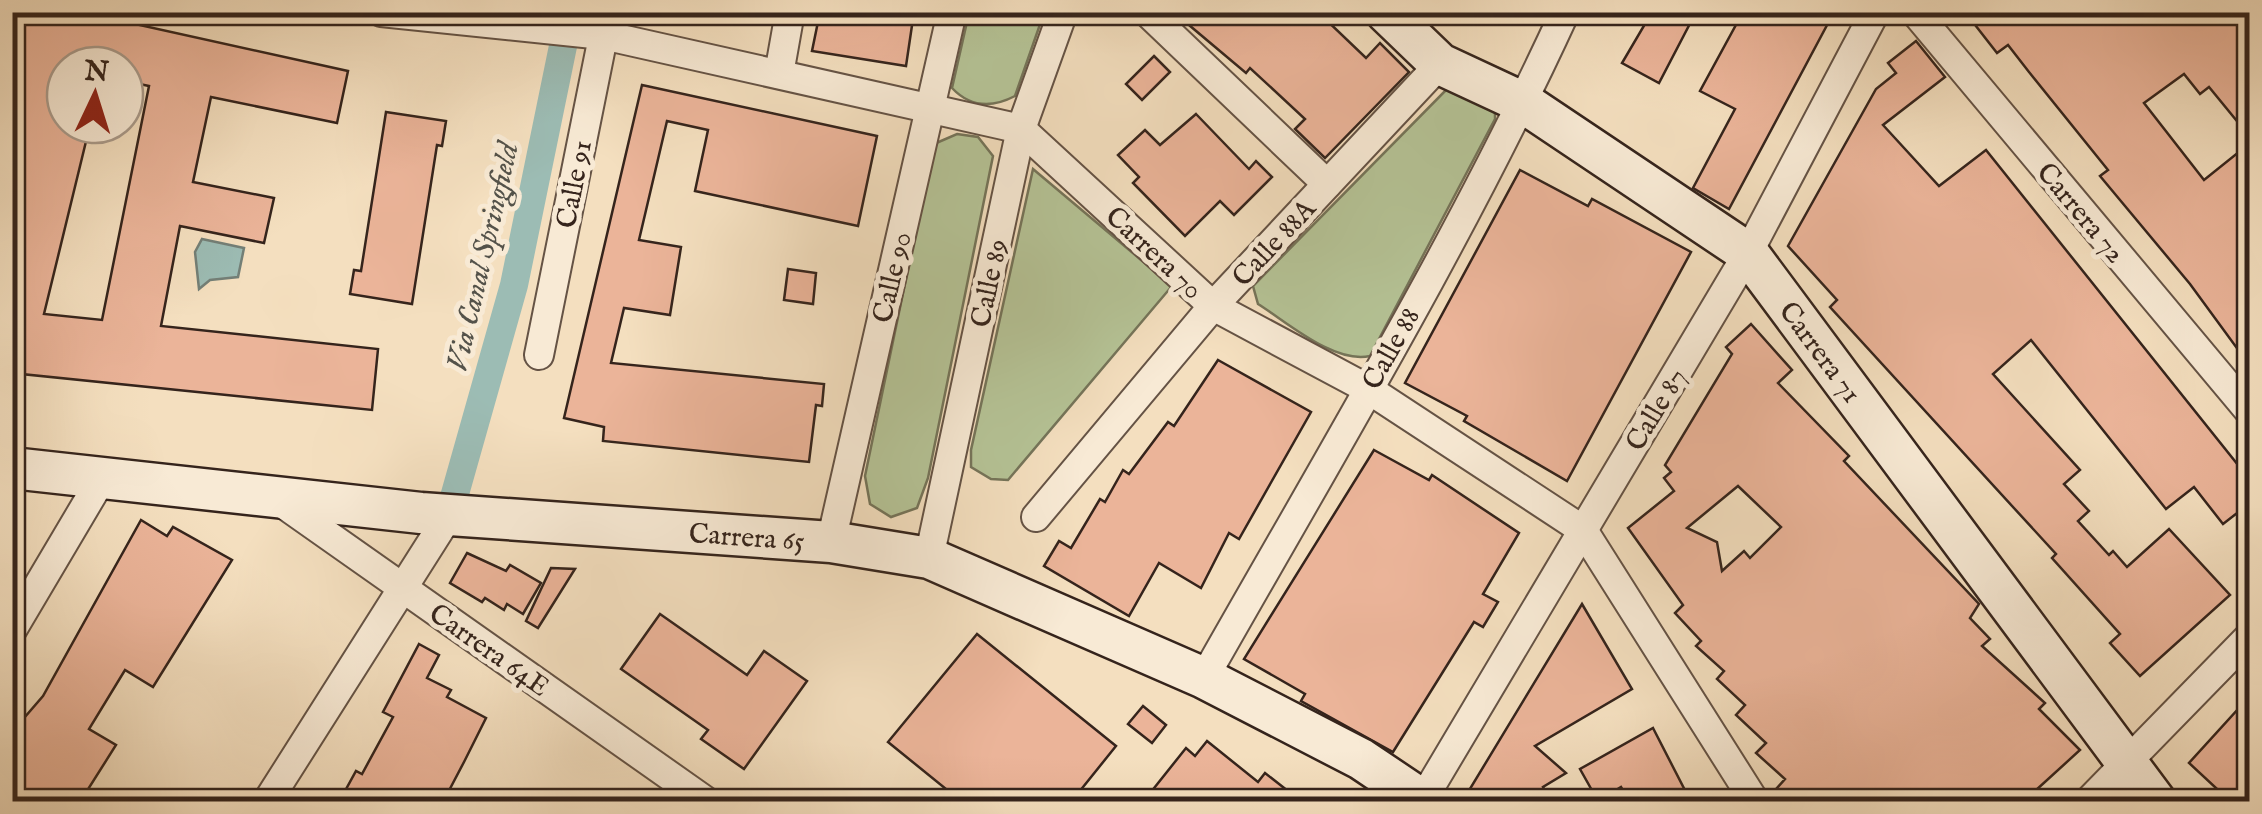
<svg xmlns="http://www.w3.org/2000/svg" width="2262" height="814" font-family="'IM FELL English',serif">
<rect width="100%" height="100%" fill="#f4dfbf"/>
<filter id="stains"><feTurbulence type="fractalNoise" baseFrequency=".002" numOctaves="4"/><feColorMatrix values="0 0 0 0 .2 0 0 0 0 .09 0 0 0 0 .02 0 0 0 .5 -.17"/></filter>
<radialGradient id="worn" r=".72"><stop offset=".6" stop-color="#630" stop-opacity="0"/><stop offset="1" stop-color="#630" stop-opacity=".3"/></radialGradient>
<g fill="#b5c396" stroke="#757459" stroke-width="2.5">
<path d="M969 13H1044L1015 96C992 108 970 107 952 88Z"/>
<path d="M1447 89 1495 106V119L1370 356C1334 364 1287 322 1258 304L1253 286Z"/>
<path d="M957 134 978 137 993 156 928 478 917 508 891 517 870 504 865 476 934 144Z"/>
<path d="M1033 169 1172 286 1008 480 991 479 971 467V450Z"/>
</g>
<path fill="#9cbcb4" stroke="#737f77" stroke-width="2.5" d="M202 239 244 248 238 277 210 280 199 289 195 252Z"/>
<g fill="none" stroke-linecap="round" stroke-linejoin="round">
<path stroke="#9cbcb4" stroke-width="28" d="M449 515 514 285 570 12"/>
</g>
<g fill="#ebb499" stroke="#35241c" stroke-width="2.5" fill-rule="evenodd">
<path d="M12 12H81L348 71 337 123 211 97 193 182 274 198 264 243 180 226 161 326 378 349 372 410 12 373V202L17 181H12ZM65 65H125V81L149 86 102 320 44 314 90 125H65Z"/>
<path d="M820 12H914L906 66 812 51Z"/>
<path d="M1200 12H1318L1366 58 1380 43 1409 72 1325 158 1295 129 1305 119 1250 68 1246 73 1189 25Z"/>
<path d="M1652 12H1696L1659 83 1622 63Z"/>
<path d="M1743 12H1834L1729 209 1693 188 1735 109 1700 91Z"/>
<path d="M1965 12H2250V137L2209 87 2200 94 2184 74 2144 103 2204 180 2250 143V366L2190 284 2100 176 2108 170 2029 72 2008 45 1997 53Z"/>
<path d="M1916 41 1945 77 1883 125 1939 186 1986 150 2250 480V503L2223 524 2194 487 2166 509 2031 340 1993 374 2080 470 2064 484 2089 511 2078 521 2109 555 2113 551 2127 567 2169 529 2230 595 2140 676 2110 643 2120 634 2052 558 2056 554 1830 307 1837 300 1788 246 1876 89 1896 73 1888 63Z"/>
<path d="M1154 56 1170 72 1142 100 1126 84Z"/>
<path d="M642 85 877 136 858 226 695 191 708 130 667 121 639 240 681 247 670 315 624 308 611 363 824 384 822 406 816 405 809 462 603 441 604 427 564 418Z"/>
<path d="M386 112 446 121 442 146 437 145 412 304 350 294 354 270 361 271Z"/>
<path d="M1196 114 1249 169 1256 161 1272 177 1234 215 1220 201 1185 236 1133 183 1139 177 1118 155 1145 130 1160 145Z"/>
<path d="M1520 170 1588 206 1592 199 1691 252 1567 481 1464 421 1467 416 1405 383Z"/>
<path d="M788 269 816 273 813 304 784 300Z"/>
<path d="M1751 324 1792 370 1778 383 1849 456 1844 461 1979 604 1970 618 1990 639 1982 646 2045 703 2039 709 2080 750 2023 802H1791L1777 788 1785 779 1756 753 1766 743 1736 715 1745 705 1717 679 1724 671 1696 646 1701 641 1675 613 1683 605 1628 528 1674 491 1664 478 1671 472 1665 465 1732 354 1726 347ZM1738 486 1781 527 1750 558 1744 551 1722 571 1717 542 1687 528Z"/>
<path d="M1218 360 1311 412 1239 539 1229 533 1201 588 1159 563 1129 616 1044 566 1059 541 1071 548 1100 499 1105 502 1123 470 1129 474 1168 422 1174 426Z"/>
<path d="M1374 450 1429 480 1432 475 1519 533 1483 594 1498 602 1483 627 1474 622 1393 752 1301 701 1305 694 1244 659Z"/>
<path d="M141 520 167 536 173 527 232 560 153 687 125 670 89 729 116 745 80 802H12V732L43 696Z"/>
<path d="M467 553 506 571 510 565 541 583 523 614 507 604 504 610 485 598 482 602 450 583Z"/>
<path d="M551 568 575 569 538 628 526 621Z"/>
<path d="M1582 604 1632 689 1535 746 1566 773 1543 787 1551 802H1462Z"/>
<path d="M660 614 747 675 764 651 807 681 744 769 701 739 708 730 621 669Z"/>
<path d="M977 634 1116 746 1071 802H962L888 742Z"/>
<path d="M419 644 439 655 427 678 451 690 447 697 486 718 464 762 443 802H339L356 771 362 774 393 717 383 712Z"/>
<path d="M2250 696V802H2231L2189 763Z"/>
<path d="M1143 706 1166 725 1152 743 1128 724Z"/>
<path d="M1653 728 1691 802H1630L1621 787 1598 801 1580 769Z"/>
<path d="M1207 741 1258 782 1265 773 1302 802H1143L1186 748 1195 756Z"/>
</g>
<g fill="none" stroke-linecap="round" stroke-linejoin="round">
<g stroke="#655345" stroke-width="32">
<g id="street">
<path d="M381 12 603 35 1021 129 1213 306 1368 389 1583 530 1755 802"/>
<path d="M1147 12 1327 184"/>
<path d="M1915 12 2250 412"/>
<path d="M779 74 790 12"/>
<path d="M539 355 608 12"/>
<path d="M278 500 707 802"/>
<path d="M1036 517 1213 306 1440 64"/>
<path d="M831 542 952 12"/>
<path d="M929 558 1021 129 1063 12"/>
<path d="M12 630 102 478"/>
<path d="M1204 678C1328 459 1460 241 1565 12"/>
<path d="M1423 799 1748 253 1875 12"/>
<path d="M267 802 449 515"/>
<path d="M2088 802 2250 636"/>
</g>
</g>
<g stroke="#35241c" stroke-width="45">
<g id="secondary">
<path id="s1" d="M1386 12 1440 64 1524 103 1748 253 2156 802"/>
<path id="s2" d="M12 468 421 513 831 542 929 558 1204 678 1361 759 1425 802"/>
</g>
</g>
<use href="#street" stroke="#f8ead5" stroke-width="28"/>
<use href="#secondary" stroke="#f8ead5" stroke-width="40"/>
</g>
<g text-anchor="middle" stroke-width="10" stroke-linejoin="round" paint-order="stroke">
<g font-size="28" fill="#35241c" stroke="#f8ead5">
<text transform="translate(573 184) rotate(-79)" y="10">Calle 91</text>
<text transform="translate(2082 212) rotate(50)" y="10">Carrera 72</text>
<text transform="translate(1273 242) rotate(-47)" y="10">Calle 88A</text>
<text transform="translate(1155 252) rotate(43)" y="10">Carrera 70</text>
<text transform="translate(891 277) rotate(-77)" y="10">Calle 90</text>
<text transform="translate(988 283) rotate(-78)" y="10">Calle 89</text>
<text transform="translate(1390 348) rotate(-61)" y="10">Calle 88</text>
<text dy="10" stroke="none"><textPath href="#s1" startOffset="560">Carrera 71</textPath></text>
<text transform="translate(1655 409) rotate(-59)" y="10">Calle 87</text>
<text dy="10" stroke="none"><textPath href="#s2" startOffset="738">Carrera 65</textPath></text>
<text transform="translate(490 649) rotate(35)" y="10">Carrera 64E</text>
</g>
<g font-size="30" font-style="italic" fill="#54524a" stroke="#f8ead5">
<text transform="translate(482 257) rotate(-77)" y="10">Via Canal Springfield</text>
</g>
</g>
<rect width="2262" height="814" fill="none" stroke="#f4dfbf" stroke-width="50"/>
<rect x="15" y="15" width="2232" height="784" fill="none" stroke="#35241c" stroke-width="5"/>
<rect x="25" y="25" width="2212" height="764" fill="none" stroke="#35241c" stroke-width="2.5"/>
<g transform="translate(95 95) rotate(4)"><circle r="48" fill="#f8ead5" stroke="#aa9b8b" stroke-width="2.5"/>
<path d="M0-8L18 38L0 25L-18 38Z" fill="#8f2418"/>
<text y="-15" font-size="28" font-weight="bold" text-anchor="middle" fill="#35241c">N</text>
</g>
<rect width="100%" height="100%" filter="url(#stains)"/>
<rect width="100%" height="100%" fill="url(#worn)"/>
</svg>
